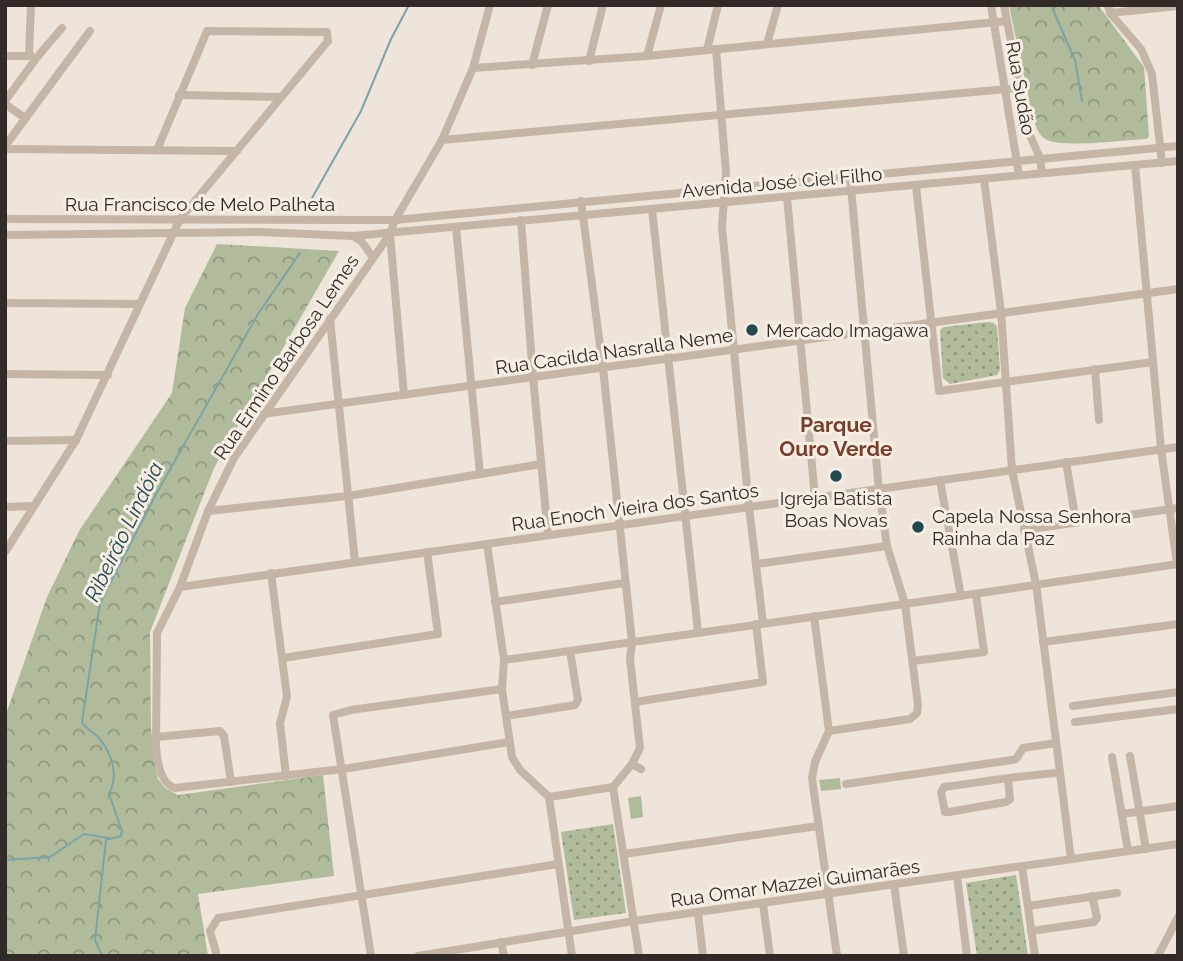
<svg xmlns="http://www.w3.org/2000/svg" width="1183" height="961" font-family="Raleway,sans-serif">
<defs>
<pattern id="forest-crowns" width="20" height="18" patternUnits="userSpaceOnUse" patternTransform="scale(1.75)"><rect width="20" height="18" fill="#afbb9b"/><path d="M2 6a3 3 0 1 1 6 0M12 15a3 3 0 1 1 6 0" fill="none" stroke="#8f987e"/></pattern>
<pattern id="park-dots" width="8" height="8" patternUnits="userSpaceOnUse" patternTransform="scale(1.75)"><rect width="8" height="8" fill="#afbb9b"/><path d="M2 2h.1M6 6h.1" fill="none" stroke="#8f987e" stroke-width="1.8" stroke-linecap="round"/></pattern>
</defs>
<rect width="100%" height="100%" fill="#eee4d9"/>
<g fill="url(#forest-crowns)">
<path d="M1009 5H1098L1144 67 1149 137 1146 139C1123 140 1066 148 1047 140 1038 136 1036 126 1033 118Z"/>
<path d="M217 244 339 251 214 468 150 632 151 729 155 764 158 779 165 788 178 795 323 775 334 876 198 894 208 956H5V717L47 597 79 531 172 393 185 308Z"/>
</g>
<g fill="url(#park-dots)">
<path d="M988 322 994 323 997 327 1000 370 997 375 950 384 943 378 940 330 944 327Z"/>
<path d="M613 824 626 913 574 920 561 832Z"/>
<path d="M1016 875 1028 956H977L966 883Z"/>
</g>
<g fill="#afbb9b">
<path d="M840 778 841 789 821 791 819 780Z"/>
<path d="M641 796 643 817 631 819 628 798Z"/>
</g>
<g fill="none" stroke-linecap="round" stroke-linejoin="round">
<g stroke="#7ba4a7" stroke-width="2">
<path d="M1051 5 1075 60 1082 101"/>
<path d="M312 198 361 111 391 39 409 5"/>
<path d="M5 860 50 857 84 834 109 838"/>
<path d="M102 956 95 940 106 840 121 836 122 831 109 794C119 775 112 753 98 737 93 731 86 730 82 722L100 603 155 496 258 314 300 253"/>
</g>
<g stroke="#c4b5a6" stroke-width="8">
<path d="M490 5 473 68 442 140 395 220 390 234 234 458 208 511 180 587 157 633 156 746C157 760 160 784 175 788L343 769 509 742"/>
<path d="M991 5 1019 175"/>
<path d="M1004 5 1028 131 1040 158 1042 173"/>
<path d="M1108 5 1110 13 1141 49 1152 74 1162 163"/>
<path d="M1110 13 1178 6"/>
<path d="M767 44 778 5"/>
<path d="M716 49 726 173 722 227 749 507 763 623"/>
<path d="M707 50 718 5"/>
<path d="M5 56H31"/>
<path d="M29 56 31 5"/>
<path d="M647 56 661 5"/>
<path d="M589 61 603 5"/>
<path d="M532 65 548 5"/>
<path d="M473 68 647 56 1007 21"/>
<path d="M179 95 280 97"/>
<path d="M5 101 38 56 62 28"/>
<path d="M5 104 25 118"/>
<path d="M442 140 1019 88"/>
<path d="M5 146 90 31"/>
<path d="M5 149 237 151"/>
<path d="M1135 165 1161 449 1177 564"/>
<path d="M984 179 1001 312 1012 470 1036 584 1071 859"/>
<path d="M916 186 939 391 1153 362"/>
<path d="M787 197 815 498"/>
<path d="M581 201 603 368 632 642 630 659 640 748 632 764 613 787"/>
<path d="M652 209 698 632"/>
<path d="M5 219 395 220 1178 146"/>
<path d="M521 220 533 377 548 535"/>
<path d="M456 227 480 474"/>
<path d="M390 234 404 395"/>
<path d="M5 235 260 232 353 236 1178 161"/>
<path d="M353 236 362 242 372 256"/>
<path d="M5 303 138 304"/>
<path d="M330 319 355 562"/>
<path d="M1095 369 1099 420"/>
<path d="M5 374 108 375"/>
<path d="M263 414 1178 289"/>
<path d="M5 441 76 440"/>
<path d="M1066 462 1076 522"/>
<path d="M940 480 961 596"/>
<path d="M5 507 33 506"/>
<path d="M208 511 348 496 541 464"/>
<path d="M1024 530 1178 508"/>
<path d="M487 544 504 660 502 689 512 757 520 770 549 797 572 956"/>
<path d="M5 552 76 440 180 219 328 41 327 32 207 31 157 150"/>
<path d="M756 564 887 546"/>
<path d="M271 573 287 697 280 723 286 776"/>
<path d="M180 587 1178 447"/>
<path d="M495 602 624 583"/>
<path d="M814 616 829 731 815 762 812 778 837 956"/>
<path d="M1043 642 1178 624"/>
<path d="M283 658 438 634 427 552"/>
<path d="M504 660 905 604 1178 564"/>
<path d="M913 661 984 652 976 594"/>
<path d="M635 702 763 682 756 624"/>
<path d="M1073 706 1178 692"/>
<path d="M506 716 575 705 578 700 570 651"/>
<path d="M1075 722 1178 709"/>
<path d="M829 731 910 719 917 713 918 705 905 604 887 546 879 490 850 177"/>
<path d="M156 737 220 731 224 736 231 782"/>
<path d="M1130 756 1146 849"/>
<path d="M1112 757 1128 851"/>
<path d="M632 764 641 769"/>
<path d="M1008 779 1010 799 1006 802 949 812H945L941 792 944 787C983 782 1021 775 1059 773"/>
<path d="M846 784 1012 760 1016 759 1023 748 1056 743"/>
<path d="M613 787 639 956"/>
<path d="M549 797 613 787"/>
<path d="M1122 814 1178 806"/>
<path d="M624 854 818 826"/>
<path d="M1022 866 1035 956"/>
<path d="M957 876 967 956"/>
<path d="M894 884 904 956"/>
<path d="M763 904 770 956"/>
<path d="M1028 906 1117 893"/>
<path d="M698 913 703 956"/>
<path d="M1031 931 1094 922 1097 918 1092 896"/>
<path d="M501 942 504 956"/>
<path d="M217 956 210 931 218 918 558 864"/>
<path d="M371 956 333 715 351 710 502 689"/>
<path d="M418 956 634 921 1178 844"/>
<path d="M1158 956 1178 917"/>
</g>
</g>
<g fill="#21494e" stroke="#f6eee4" stroke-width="2.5">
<circle cx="752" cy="330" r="7"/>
<circle cx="836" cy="476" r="7"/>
<circle cx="918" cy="527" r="7"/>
</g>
<g text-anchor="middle" stroke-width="6" stroke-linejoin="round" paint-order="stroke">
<g font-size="19" fill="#312a26" stroke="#f6eee4">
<text transform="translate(1021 88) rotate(80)" y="7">Rua Sudão</text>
<text transform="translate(782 182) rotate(-5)" y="7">Avenida José Ciel Filho</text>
<text x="200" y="211">Rua Francisco de Melo Palheta</text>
<text transform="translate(614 351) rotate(-8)" y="7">Rua Cacilda Nasralla Neme</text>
<text transform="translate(286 357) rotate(-56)" y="7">Rua Ermino Barbosa Lemes</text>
<text transform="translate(635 507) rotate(-8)" y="7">Rua Enoch Vieira dos Santos</text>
<text transform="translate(795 883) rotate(-8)" y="7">Rua Omar Mazzei Guimarães</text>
</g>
<g font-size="19" fill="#312a26" stroke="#f6eee4" text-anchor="start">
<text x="766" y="337">Mercado Imagawa</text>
<text x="836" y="505" text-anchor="middle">Igreja Batista<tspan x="836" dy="22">Boas Novas</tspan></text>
<text x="932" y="523">Capela Nossa Senhora<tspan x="932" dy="22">Rainha da Paz</tspan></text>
</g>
<g font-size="21" font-weight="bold" fill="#773e28" stroke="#f6eee4">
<text x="836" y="432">Parque<tspan x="836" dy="24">Ouro Verde</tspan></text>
</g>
<g font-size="21" font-style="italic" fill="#21494e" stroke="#f6eee4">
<text transform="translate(124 532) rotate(-64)" y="7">Ribeirão Lindóia</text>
</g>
</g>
<rect width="1183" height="961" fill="none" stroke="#312a26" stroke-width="14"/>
</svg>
